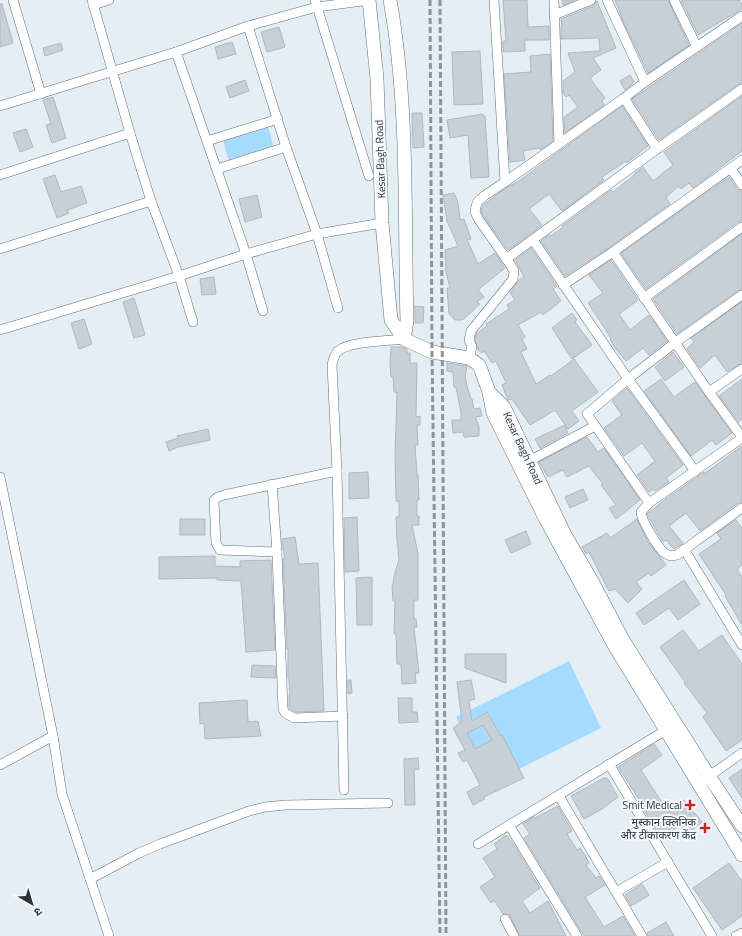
<svg xmlns="http://www.w3.org/2000/svg" width="742" height="936" font-family="'Titillium Web','Noto Sans Devanagari',sans-serif">
<rect width="100%" height="100%" fill="#e4eef5"/>
<g fill="#a6dbff">
<path d="M268 127 274 148 229 161 223 140Z"/>
<path d="M569 661 601 728 489 784 456 717Z"/>
</g>
<g fill="#c6d0d6" stroke="#afb8be" fill-rule="evenodd">
<path d="M503 0H527L528 27 549 26V40H525V51L503 52V41H506Z"/>
<path d="M562 0H575L563 5Z"/>
<path d="M615 0H668L689 45 648 73 624 23Z"/>
<path d="M681 0H739L742 4V9L698 35Z"/>
<path d="M597 1 616 48 593 58 601 70 590 78 605 98 602 101 604 105 565 133 564 117 578 107 569 95 566 97 563 93V81L575 72 568 53 600 51 599 38 561 39V26H562L561 19 593 6Z"/>
<path d="M0 4H2L13 43 0 47Z"/>
<path d="M742 23V83L739 84 659 140 632 99Z"/>
<path d="M279 27 285 47 267 52 261 32Z"/>
<path d="M232 42 236 54 218 59 215 47Z"/>
<path d="M61 43 63 50 45 56 43 48Z"/>
<path d="M480 51 483 104 454 105 452 52Z"/>
<path d="M550 54 553 141 540 150 539 148 523 151 525 160 510 162 504 74 531 72 530 56Z"/>
<path d="M630 75 634 82 625 90 620 81Z"/>
<path d="M245 80 249 91 230 98 226 87Z"/>
<path d="M742 96V151L693 188 689 183 681 189 679 186 666 197 670 204 610 247 565 276 541 241 549 235 551 236 563 227 562 226 611 190 613 192 633 176 635 174V173L643 167 653 181 673 165 664 152Z"/>
<path d="M53 97 66 138 52 143 46 125 51 124 43 100Z"/>
<path d="M622 106 648 146 627 163 626 161 602 177 604 180 562 211 549 194 529 209 542 225 508 250 484 217 481 211 483 205 506 188 519 181 557 153Z"/>
<path d="M412 113H422L424 147 413 148Z"/>
<path d="M483 114V116H485L489 177 471 178 468 135 450 138 447 120Z"/>
<path d="M26 129 33 147 20 152 13 133Z"/>
<path d="M55 175 61 192 81 186 87 203 67 210 69 213 57 218 43 179Z"/>
<path d="M729 177 737 189 742 191V221L738 222 646 289 621 253Z"/>
<path d="M454 193 458 202 460 220 464 219 471 239 467 240 478 264 495 253 505 268 478 290 484 297 477 302 480 304 474 309V310L462 320H455L449 314 447 288H450L446 272 445 250 458 246 447 221 443 195Z"/>
<path d="M257 195 262 217 245 222 239 199Z"/>
<path d="M742 234V289L739 290 677 334 653 299Z"/>
<path d="M531 248 557 286 553 289 561 301 543 315 541 312 518 325 525 337 522 339 527 349 521 352 536 384 550 375 551 376 574 359 598 392 572 411 579 421 568 429 555 410 530 425 512 399 508 400 502 385 506 383 496 361 492 363 484 351 481 353 478 349 475 339 476 334 487 326 486 324 509 309 507 305 515 300 510 293 519 280 524 277 515 260Z"/>
<path d="M611 260 638 300 619 314 630 330 649 315 667 341 649 355 643 348 626 361 615 348 610 339 611 338 588 303 603 293 589 275Z"/>
<path d="M214 277 216 294 202 295 200 279Z"/>
<path d="M134 298 145 335 134 338 123 302Z"/>
<path d="M742 302V363L727 372 715 355 700 368 687 349 694 342 691 338Z"/>
<path d="M415 306 424 307 423 323H415Z"/>
<path d="M572 313 577 320 575 322 592 345 572 359 552 328Z"/>
<path d="M84 319 92 344 79 349 71 323Z"/>
<path d="M391 347H402L407 349V353H410V363H417L416 417 420 416V425L417 426 418 445H415L417 475H418L419 500H417V516H419V525H412L418 554V600H414V619H416L417 627H414L419 673H415L416 683 402 684 401 664H397L396 634H394L395 601H393L392 585H393L394 576 399 560 397 540 396 517H399V501H396L395 456 397 392H394L393 377H391L390 362Z"/>
<path d="M673 352 684 367 665 381 655 367Z"/>
<path d="M447 363 467 366 465 376 467 386 471 399H472L474 409 480 408 482 416 475 417 479 426V436L464 437 463 432 453 433 452 420H461V412L456 387H454L453 372 447 371Z"/>
<path d="M661 379 674 397 695 382 732 433 716 445 712 440 691 456 644 391Z"/>
<path d="M742 379V419L739 422 719 396Z"/>
<path d="M627 388 683 465 666 478 669 482 655 491 653 489 649 492 637 475 655 461 642 443 624 456 604 428 622 415 612 401Z"/>
<path d="M565 425 568 433 540 448 535 439Z"/>
<path d="M208 429 210 440 178 447 169 451 166 442 178 438 177 436Z"/>
<path d="M587 437 598 452 604 448 640 500 616 519 609 508 616 505 601 485 603 484 589 466 567 477 563 470 548 477 539 462Z"/>
<path d="M742 446V502L738 503 700 531 686 513 669 526 683 543 674 549 666 540 663 542 647 514 663 501 704 472V474Z"/>
<path d="M368 472 369 498 349 499V473Z"/>
<path d="M583 489 588 500 570 508 565 497Z"/>
<path d="M357 517 359 571 345 572 344 518Z"/>
<rect x="180" y="519" width="25" height="16"/>
<path d="M637 519 648 542 666 565 651 576 649 573 636 582 642 589 628 603 615 589 609 591 589 552 586 554 582 547 607 533 610 538Z"/>
<path d="M736 520 742 528V565L737 569 742 577V625L725 596 726 595 699 554 721 539 717 533Z"/>
<path d="M526 531 531 544 511 553 505 540Z"/>
<path d="M295 537 299 564 318 563 324 711 295 712 289 708V695H290L289 678H288V649H287L283 559H285L282 539Z"/>
<path d="M215 556V566L240 567V561L271 560 275 650 246 652 241 581 217 580V578L159 579V557Z"/>
<path d="M372 577V625H357L356 578Z"/>
<path d="M684 580 700 604 678 620 669 608 644 625 636 613Z"/>
<path d="M683 630 699 651 722 635 742 664V740L726 751 703 717 707 713 684 683 685 682 660 647Z"/>
<path d="M465 654H506V683L465 668Z"/>
<path d="M252 665 275 666 276 678 251 677Z"/>
<path d="M348 680H351L352 693 348 694Z"/>
<path d="M471 680 475 699 469 701 472 721 487 712 501 736 502 735 524 778 484 797 485 799 473 805 467 792 480 785 467 760 463 762 458 753 465 750 453 728 462 722 457 682ZM483 725 492 740 475 749 467 733Z"/>
<path d="M398 698H412V712H417L418 722 399 723Z"/>
<path d="M247 700 248 722 258 721 261 736 205 739 204 723 200 724 199 703Z"/>
<path d="M654 744 662 755 641 770 668 812 684 800 694 813H695L702 822 686 835 679 826 661 839 638 800 639 799 618 767Z"/>
<path d="M418 758 419 769 414 770 415 805H405L404 759Z"/>
<path d="M742 769V798L729 778Z"/>
<path d="M604 778H607L618 797 602 809 584 819 571 796Z"/>
<path d="M558 806 572 831 567 834 577 850 580 848 585 855 589 863 586 865 596 878 599 876 605 885 585 897 604 927 623 916 635 936H584L524 838 530 834 523 824 534 817 535 818Z"/>
<path d="M506 835 514 845 540 888 522 901 530 913 548 901 566 936H520L510 916 508 914H503L494 900 491 903 480 887 495 877 483 858 497 849 494 844Z"/>
<path d="M729 863 742 881V916L722 930 693 888Z"/>
<path d="M642 884 649 895 631 906 625 895Z"/>
<path d="M666 922 674 936H648L647 933Z"/>
</g>
<g fill="none" stroke-linecap="round" stroke-linejoin="round">
<g stroke="#676f75" stroke-width="10">
<g id="street">
<path d="M13 0 41 94"/>
<path d="M92 0 130 133 151 201 179 276 193 322"/>
<path d="M315 0 369 176"/>
<path d="M494 0 505 182"/>
<path d="M554 0 559 144"/>
<path d="M607 0 645 82"/>
<path d="M674 0 697 47"/>
<path d="M93 5 109 0"/>
<path d="M554 15 591 0"/>
<path d="M248 26 286 147 317 234 338 308"/>
<path d="M176 52 246 254 263 311"/>
<path d="M624 98 657 149"/>
<path d="M0 106 176 52 248 26 317 7 370 0"/>
<path d="M207 141 278 119"/>
<path d="M217 169 286 147"/>
<path d="M731 169 742 185"/>
<path d="M0 175 130 133"/>
<path d="M533 240 628 379 695 471"/>
<path d="M0 249 151 201"/>
<path d="M613 252 709 392 742 437"/>
<path d="M506 259 657 149 742 89"/>
<path d="M563 285 613 252 742 160"/>
<path d="M644 298 742 227"/>
<path d="M0 330 179 276 246 254 317 234 382 223"/>
<path d="M469 358 472 347 469 340 471 331 513 279 514 271 510 264 479 220 475 212 476 206 478 201 484 196 505 182 624 98 645 82 742 16"/>
<path d="M709 392 742 369"/>
<path d="M742 438 649 503 641 512C641 520 657 545 663 552 665 554 668 555 671 556L677 555 742 508"/>
<path d="M529 461 595 426"/>
<path d="M0 477 53 736 62 794 109 936"/>
<path d="M272 484 277 552 283 709 285 713 294 718 343 716"/>
<path d="M649 503 587 414 628 379 676 342 742 295"/>
<path d="M684 549 742 645"/>
<path d="M277 552 220 550 216 543 214 500 218 497 224 495 337 471"/>
<path d="M609 764 712 936"/>
<path d="M0 765 53 736"/>
<path d="M705 779 742 753"/>
<path d="M344 790 337 471 332 365C333 360 334 355 338 351 349 341 388 341 404 339"/>
<path d="M559 796 642 936"/>
<path d="M509 825 577 936"/>
<path d="M478 844 666 730"/>
<path d="M90 879 139 853 160 844 249 811 265 807 286 805 388 803"/>
<path d="M616 892 668 862"/>
<path d="M505 919 514 936"/>
<path d="M736 936 742 933"/>
</g>
</g>
<g stroke="#676f75" stroke-width="14">
<g id="secondary">
<path d="M369 0 377 79 382 223 391 320 404 339 432 352 469 358 479 365 481 370 489 392 504 407 565 535 592 581 623 640 709 776 742 826"/>
<path d="M390 0C409 106 404 214 407 321L404 339"/>
<path d="M489 392 493 413 546 520 614 645 742 855"/>
</g>
</g>
<use href="#street" stroke="#fff" stroke-width="9"/>
<use href="#secondary" stroke="#fff" stroke-width="13"/>
<g stroke="#8e9499" stroke-width="3" stroke-dasharray="6 3" stroke-linecap="butt">
<path d="M430 0 432 352 440 936"/>
<path d="M440 0 446 936"/>
</g>
</g>
<g fill="#b92b22" stroke="#f5faff" stroke-width="1.5">
<path d="M688 799h4v4h4v4h-4v4h-4v-4h-4v-4h4z"/>
<path d="M703 822h4v4h4v4h-4v4h-4v-4h-4v-4h4z"/>
</g>
<g text-anchor="middle" stroke-width="4" stroke-linejoin="round" paint-order="stroke">
<g font-size="11" fill="#303336" stroke="#f5faff">
<text transform="translate(380 159) rotate(-92)" y="4">Kesar Bagh Road</text>
<text transform="translate(523 448) rotate(65)" y="4">Kesar Bagh Road</text>
</g>
<g font-size="11" fill="#303336" stroke="#f5faff" text-anchor="end">
<text x="682" y="809">Smit Medical</text>
<text x="696" y="826">मुस्कान क्लिनिक<tspan x="696" dy="13">और टीकाकरण केंद्र</tspan></text>
</g>
</g>
<g transform="translate(32 904) rotate(142)" stroke="#f5faff" stroke-width="3" paint-order="stroke">
<path d="M0-3L7 15L0 10L-7 15Z" fill="#303336"/>
<text y="-6" font-size="11" font-weight="bold" text-anchor="middle" fill="#303336">उ</text>
</g>
</svg>
